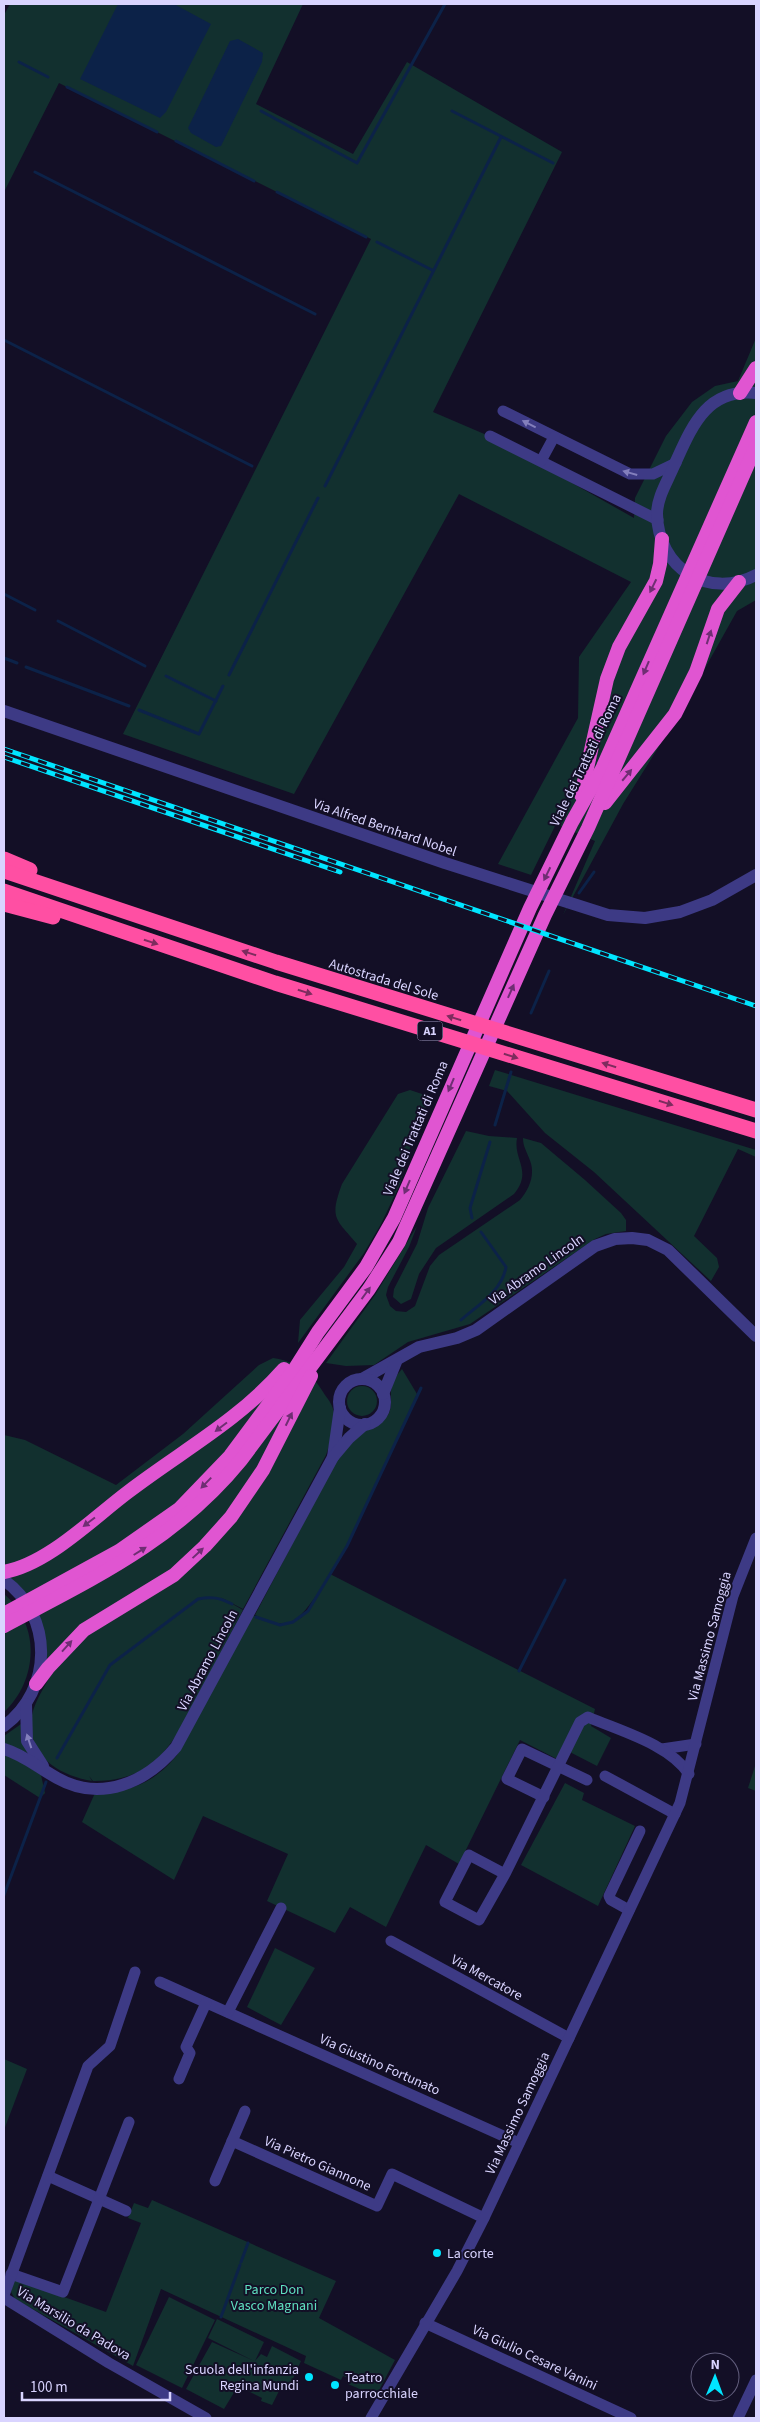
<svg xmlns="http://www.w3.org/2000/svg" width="760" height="2422" font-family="'Source Sans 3',sans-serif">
<rect width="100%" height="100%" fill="#130f26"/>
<g fill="#12302f">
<path d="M10 4H303L256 104 353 154 407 62 562 152 433 412 489 436 634 518 635 498 666 436 692 402 715 386 738 381 756 338V600L737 611 681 711 623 804 563 915 595 841 556 824 531 875 498 864 578 718 579 657 631 582 459 494 294 794 123 734 371 239 59 83 4 192V15Z"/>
<path d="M495 1070 756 1150V1157L738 1149 694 1236 717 1258 719 1267 711 1281 594 1172 545 1133 507 1091 489 1086Z"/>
<path d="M410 1090 431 1097 413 1137 400 1184 381 1224 364 1253 298 1343 300 1320 344 1267 357 1244C336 1219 329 1219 342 1184L398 1094Z"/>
<path d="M466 1131 489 1136 517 1138C513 1160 533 1171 514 1194L436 1248 419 1274 411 1299 401 1304 393 1297 394 1289 417 1244 428 1208Z"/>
<path d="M523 1138 541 1143 585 1180 621 1213 626 1220V1231L606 1234 595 1239 470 1324 408 1342 374 1365 346 1366 326 1363 375 1295 417 1226 409 1247 388 1287 386 1295 390 1306 396 1311 406 1312 415 1306 430 1266 439 1255 520 1200C530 1188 536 1173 529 1158 526 1150 523 1146 523 1138Z"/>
<path d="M273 1358C298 1362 312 1373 325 1395 329 1400 333 1406 334 1413 336 1427 331 1441 326 1455L243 1609 220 1597 243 1610C229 1636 215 1663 202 1689 175 1739 158 1782 93 1781L89 1776 92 1781C57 1775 25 1754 32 1715 35 1700 47 1683 54 1669L45 1665V1648L4 1577V1435L25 1440 116 1485 183 1434 259 1365Z"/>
<path d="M402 1369 417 1394 347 1546 330 1574 595 1709 591 1726 611 1738 597 1766 562 1748 557 1759 520 1740 459 1864 426 1845 386 1927 350 1907 335 1933 267 1901 288 1854 203 1816 174 1880 82 1822 95 1793C132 1791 153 1784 177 1755L253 1615C284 1632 305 1625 319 1592 299 1619 291 1634 255 1615L337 1459C345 1449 355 1434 368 1429 376 1425 381 1424 387 1416 394 1407 389 1396 392 1386 393 1379 397 1375 402 1369Z"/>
<circle cx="362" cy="1401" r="15"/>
<path d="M4 1594C41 1625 38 1680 4 1712Z"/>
<path d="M21 1724 30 1754 4 1743V1736Z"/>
<path d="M4 1751 41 1775 45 1793 40 1798 4 1775Z"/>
<path d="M756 1763V1791L748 1788Z"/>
<path d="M565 1783 584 1793 582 1800 635 1826 598 1906 521 1865Z"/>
<path d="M275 1948 315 1968 281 2025 247 2007Z"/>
<path d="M4 2059 27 2069 4 2130Z"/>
<path d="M152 2200 336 2281 319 2318 395 2360 376 2396 348 2384 350 2379 343 2376 341 2380 304 2363 306 2356 161 2289 133 2366 15 2299 11 2292 14 2279 106 2312 141 2223 128 2218 134 2203 148 2208Z"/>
<path d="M169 2297 215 2320 182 2388 136 2365Z"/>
<path d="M217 2319 264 2342 255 2361 261 2354 267 2357 272 2346 301 2361 288 2390 279 2391 272 2405 261 2401 262 2398 238 2386 224 2409 186 2389 212 2342 254 2361 208 2338Z"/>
</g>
<g fill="#0c2248">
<path d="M118 4H174L211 24 166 112 160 118 80 79Z"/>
<path d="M238 39 263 53 262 62 221 146 216 147 191 133 188 128 230 41Z"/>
</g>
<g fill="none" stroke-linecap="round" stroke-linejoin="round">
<g stroke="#0c2248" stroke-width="3">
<path d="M19 62 48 77"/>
<path d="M67 87 157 132"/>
<path d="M261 111 357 163 445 4"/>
<path d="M452 111 553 163"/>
<path d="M176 141 254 181"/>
<path d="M35 172 315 314"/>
<path d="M277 192 366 237"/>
<path d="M377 242 432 270"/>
<path d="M4 340 252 466"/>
<path d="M325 486 501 137"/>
<path d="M4 594 35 610"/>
<path d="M58 621 145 666"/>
<path d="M4 658 17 663"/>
<path d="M26 667 129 706"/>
<path d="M229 675 318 498"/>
<path d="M166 676 216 701"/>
<path d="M139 710 199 734 223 686"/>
<path d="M579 893 594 872"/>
<path d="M531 1013 549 971"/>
<path d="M495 1125 511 1072"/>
<path d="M472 1218 470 1208 490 1142"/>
<path d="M461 1320C478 1305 502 1291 506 1267L481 1232"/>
<path d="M256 1617 280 1625 293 1622 308 1611 347 1546 421 1388"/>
<path d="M519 1671 565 1580"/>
<path d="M57 1758 110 1665 198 1599C212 1596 220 1598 232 1604"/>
<path d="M4 1895 46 1782"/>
<path d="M241 2262 248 2243"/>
<path d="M221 2317 240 2265"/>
</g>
<g stroke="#3d3a85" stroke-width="11">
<path d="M503 411 630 474H653L676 463"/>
<path d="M490 436 658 520"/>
<path d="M541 461 554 437"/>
<path d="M662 1749 696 1744"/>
<path d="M605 1776 675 1814"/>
<path d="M544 1797 507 1779 522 1749 587 1780"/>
<path d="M505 1874 479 1920 445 1902 469 1855 505 1874 580 1722 588 1717C620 1731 669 1744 689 1774"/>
<path d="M629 1910 611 1900 609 1896 640 1831"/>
<path d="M391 1941 569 2038"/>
<path d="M160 1982 519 2143"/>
<path d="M228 2012 281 1908"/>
<path d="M179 2079 190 2053 186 2047 206 2003"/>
<path d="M232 2141 377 2206 392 2174 484 2218"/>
<path d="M48 2176 126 2211"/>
<path d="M215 2181 245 2111"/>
<path d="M11 2274 63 2292 129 2122"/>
<path d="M4 2295 88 2066 110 2046 135 1972"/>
<path d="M4 2298 109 2363 206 2418"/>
<path d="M425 2323 631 2418"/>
<path d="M371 2418 457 2271 484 2218 680 1803 733 1596 756 1538"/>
<path d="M738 2418 756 2380"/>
</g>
<g stroke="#3d3a85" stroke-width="12">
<path d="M756 393C705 388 691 429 673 468 667 482 657 498 657 514 658 568 708 600 756 575"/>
<path d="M4 711 445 863 608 915 645 918 680 912 712 900 756 875"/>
<path d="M362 1379 419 1347 457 1338 476 1330 595 1246 615 1239 632 1238 648 1240 668 1250 756 1336"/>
<circle cx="362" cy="1402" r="23"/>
<path d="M383 1394 396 1362"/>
<path d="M333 1457 340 1408"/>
<path d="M4 1580C54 1616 53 1690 4 1726"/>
<path d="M26 1704 27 1741 43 1766"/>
<path d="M4 1749C24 1755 39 1768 57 1778 101 1803 147 1782 176 1747L333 1457 349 1438 365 1424"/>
</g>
<g stroke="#e055d1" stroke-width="14">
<path d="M740 393 756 368"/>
<path d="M581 795 607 679 619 647 656 581 660 564 662 539"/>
<path d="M605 803 675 714 696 672 718 609 739 582"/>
<path d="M4 1572C48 1564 92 1519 128 1492 183 1450 237 1422 284 1369"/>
<path d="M4 1614 119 1551 179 1509 230 1456 294 1370 318 1332 366 1267 394 1218 530 908 572 822 602 769 756 422"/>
<path d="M4 1626C94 1578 175 1541 241 1460L369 1289 399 1242 545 915 588 828 756 446"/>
<path d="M36 1684 48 1668 84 1630 174 1575 205 1546 231 1517 263 1470 311 1376"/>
</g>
<g stroke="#ff4fa3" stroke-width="15">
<path d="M4 859 30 870"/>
<path d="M4 871 276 962 756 1110"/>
<path d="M4 891 275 983 756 1131"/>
<path d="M4 904 53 917"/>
</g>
<g stroke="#00e5ff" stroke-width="5">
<g id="rail">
<path d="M4 749 756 1006"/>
<path d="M4 757 340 872"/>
</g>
</g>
<use href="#rail" stroke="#130f26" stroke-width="3" stroke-dasharray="9" stroke-linecap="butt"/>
</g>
<defs><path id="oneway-solid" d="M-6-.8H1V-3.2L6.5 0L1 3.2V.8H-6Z" transform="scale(1.25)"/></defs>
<g fill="#837fbc">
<use href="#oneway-solid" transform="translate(529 424) rotate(-153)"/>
<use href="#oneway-solid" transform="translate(630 473) rotate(-164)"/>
<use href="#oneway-solid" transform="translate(29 1741) rotate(-108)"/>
</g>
<g fill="#6f2e73">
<use href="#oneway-solid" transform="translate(653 586) rotate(116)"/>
<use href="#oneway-solid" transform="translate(709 637) rotate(-72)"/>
<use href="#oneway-solid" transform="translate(646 668) rotate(113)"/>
<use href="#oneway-solid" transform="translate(627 775) rotate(-50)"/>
<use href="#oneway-solid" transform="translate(547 874) rotate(116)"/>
<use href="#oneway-solid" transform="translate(511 991) rotate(-66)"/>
<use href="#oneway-solid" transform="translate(451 1085) rotate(113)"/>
<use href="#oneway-solid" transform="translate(407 1187) rotate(113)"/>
<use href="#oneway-solid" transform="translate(366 1293) rotate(-54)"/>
<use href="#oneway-solid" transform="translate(289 1419) rotate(-64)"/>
<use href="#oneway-solid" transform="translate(221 1427) rotate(143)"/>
<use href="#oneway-solid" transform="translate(206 1483) rotate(134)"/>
<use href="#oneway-solid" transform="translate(89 1522) rotate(143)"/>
<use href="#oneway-solid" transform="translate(140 1551) rotate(-32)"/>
<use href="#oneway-solid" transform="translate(198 1553) rotate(-43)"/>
<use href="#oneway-solid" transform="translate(67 1646) rotate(-48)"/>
</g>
<g fill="#7d2c5e">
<use href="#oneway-solid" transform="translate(151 942) rotate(18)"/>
<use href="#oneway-solid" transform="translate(249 953) rotate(-162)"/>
<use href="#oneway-solid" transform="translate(305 992) rotate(17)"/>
<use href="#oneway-solid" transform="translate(454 1018) rotate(-163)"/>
<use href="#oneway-solid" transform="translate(511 1056) rotate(17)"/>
<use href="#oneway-solid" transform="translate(609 1065) rotate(-163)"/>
<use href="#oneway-solid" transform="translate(666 1103) rotate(17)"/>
</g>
<g fill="#00e5ff" stroke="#130f26" stroke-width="2">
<circle cx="437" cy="2253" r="5"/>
<circle cx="309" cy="2377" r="5"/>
<circle cx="335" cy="2385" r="5"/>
</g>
<g text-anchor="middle" stroke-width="4" stroke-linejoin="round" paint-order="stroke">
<rect fill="#130f26" stroke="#9e99be" stroke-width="1" x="417.5" y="1021.5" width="25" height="19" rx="4"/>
<g font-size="12" font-weight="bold" fill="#d9d4ff">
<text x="430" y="1035">A1</text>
</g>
<g font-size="14" fill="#d9d4ff" stroke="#130f26">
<text transform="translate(585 760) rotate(-64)" y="5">Viale dei Trattati di Roma</text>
<text transform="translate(385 827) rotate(19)" y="5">Via Alfred Bernhard Nobel</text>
<text transform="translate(384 979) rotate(17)" y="5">Autostrada del Sole</text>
<text transform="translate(415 1128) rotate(-67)" y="5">Viale dei Trattati di Roma</text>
<text transform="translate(536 1269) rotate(-35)" y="5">Via Abramo Lincoln</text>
<text transform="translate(709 1636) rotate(-75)" y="5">Via Massimo Samoggia</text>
<text transform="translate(207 1660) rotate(-62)" y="5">Via Abramo Lincoln</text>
<text transform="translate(487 1977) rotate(29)" y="5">Via Mercatore</text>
<text transform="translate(380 2064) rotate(24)" y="5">Via Giustino Fortunato</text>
<text transform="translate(517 2113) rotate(-65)" y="5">Via Massimo Samoggia</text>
<text transform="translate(318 2163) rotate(24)" y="5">Via Pietro Giannone</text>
<text transform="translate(74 2323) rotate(31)" y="5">Via Marsilio da Padova</text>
<text transform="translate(535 2357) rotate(25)" y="5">Via Giulio Cesare Vanini</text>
</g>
<g font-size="14" fill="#d9d4ff" stroke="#130f26" text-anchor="start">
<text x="447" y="2258">La corte</text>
<text x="299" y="2374" text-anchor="end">Scuola dell'infanzia<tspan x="299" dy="16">Regina Mundi</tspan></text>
<text x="345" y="2382">Teatro<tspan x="345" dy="16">parrocchiale</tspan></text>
</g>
<g font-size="14" fill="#5fe0c0" stroke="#130f26">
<text x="274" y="2294">Parco Don<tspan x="274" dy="16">Vasco Magnani</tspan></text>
</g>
</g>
<rect width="760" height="2422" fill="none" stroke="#d9d4ff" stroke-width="10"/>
<g transform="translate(715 2377) rotate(1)"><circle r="24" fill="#130f26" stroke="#625e7d"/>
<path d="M0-4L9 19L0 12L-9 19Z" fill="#00e5ff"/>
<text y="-8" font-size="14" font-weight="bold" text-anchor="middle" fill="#d9d4ff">N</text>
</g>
<path d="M22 2392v8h148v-8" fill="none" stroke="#d9d4ff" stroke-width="2.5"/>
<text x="30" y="2392" font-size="15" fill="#d9d4ff" stroke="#130f26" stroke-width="4" paint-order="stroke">100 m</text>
</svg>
